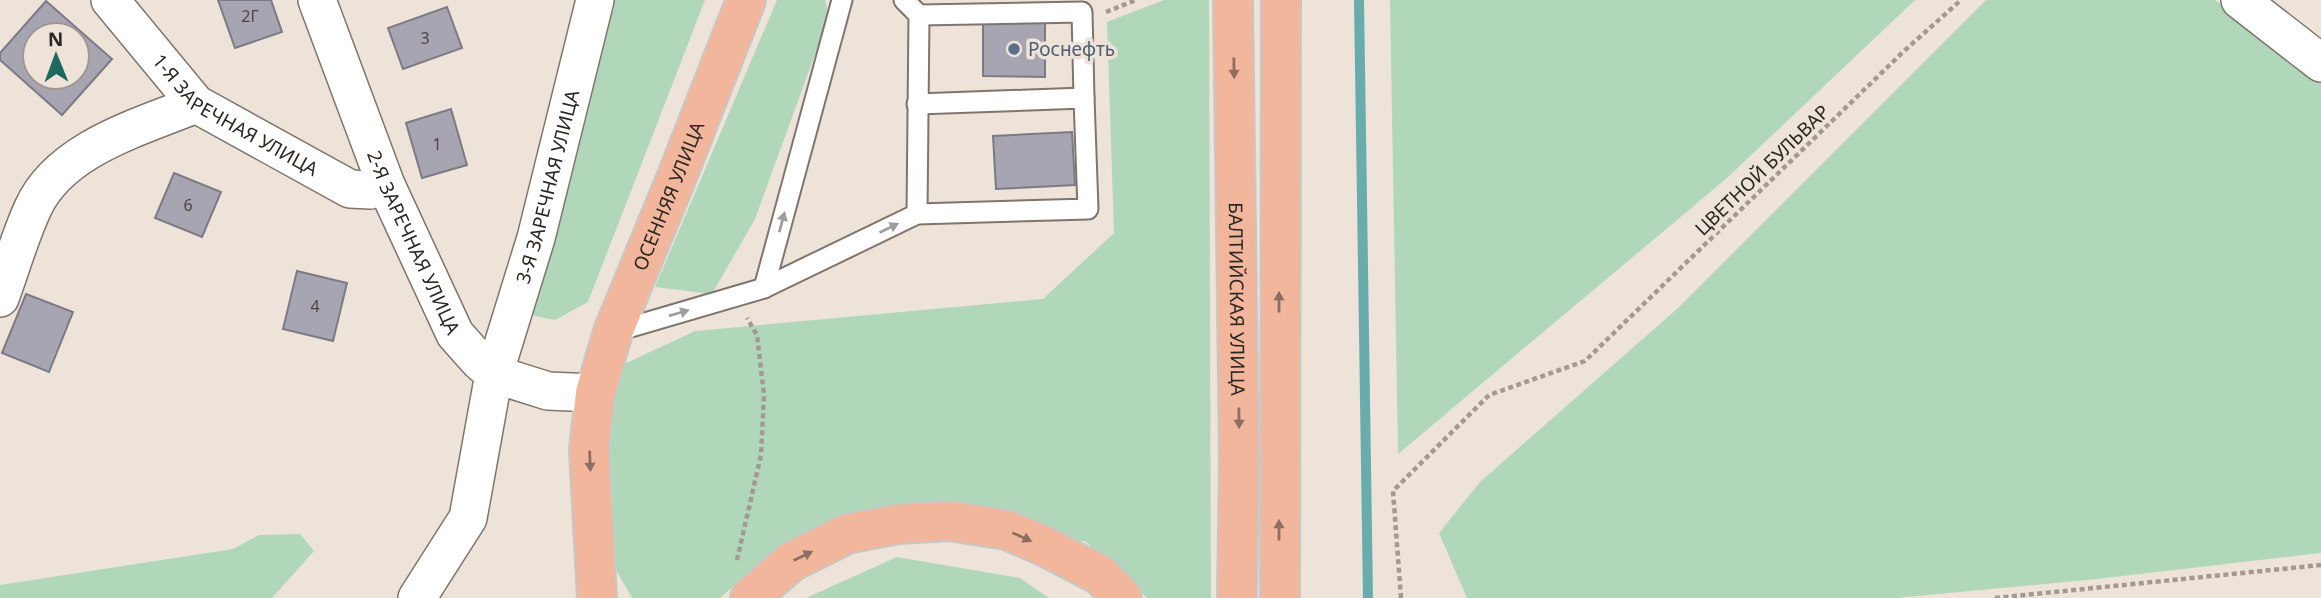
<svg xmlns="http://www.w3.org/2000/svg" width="2321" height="598" font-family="'Noto Sans',sans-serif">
<rect width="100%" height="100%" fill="#eee3d9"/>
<g fill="#b1d7ba">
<path d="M608 0H705L588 302 555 320 521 313Z"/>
<path d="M777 0H825L829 16 755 219 712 294 655 287Z"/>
<path d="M1164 0H1209L1211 598H1147L1086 542 961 511 807 536 752 570 720 598H632L611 561 601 477 620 366 695 331 1043 299 1114 233 1107 22Z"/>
<path d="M1390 0H1915L1727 178 1398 454Z"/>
<path d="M1986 0H2215L2321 75V553L2097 579 1896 598H1467L1439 533 1480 482 1678 308Z"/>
<path d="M300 534 314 551 272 598H0V585L233 549 259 535Z"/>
<path d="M897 557 1020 578 1049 598H806Z"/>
</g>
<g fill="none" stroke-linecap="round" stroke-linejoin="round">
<path stroke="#69acad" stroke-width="10" d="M1359 0 1368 598"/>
</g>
<g fill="#a8a5b2" stroke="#7c7a85" stroke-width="2" fill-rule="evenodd">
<path d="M218 0H271L282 32 235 48Z"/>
<path d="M46 1 112 59 62 115 0 60V53ZM35 35H77V77H35Z"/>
<path d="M447 7 462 48 403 69 388 28Z"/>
<path d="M983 22 1045 23V77L983 76Z"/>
<path d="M451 109 467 165 422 178 406 123Z"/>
<path d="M1072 132 1075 185 996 189 993 136Z"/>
<path d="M174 173 221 192 202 237 155 218Z"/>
<path d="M297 271 347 283 333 341 283 329Z"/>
<path d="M26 294 73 312 49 372 2 353Z"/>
</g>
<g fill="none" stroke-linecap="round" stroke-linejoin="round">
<g stroke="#7f756d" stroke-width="23">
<g id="lane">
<path d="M919 15 1082 12 1084 98"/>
<path d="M917 214 1088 209 1084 98 917 104"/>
<path d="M764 288 842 0"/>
<path d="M614 332 764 288 917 214 919 15 904 0"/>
</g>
</g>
<g stroke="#7f756d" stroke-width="40">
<g id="street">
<path id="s1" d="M110 0 196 104 350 189 370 190 386 185"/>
<path id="s2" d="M317 0 386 185 455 334 479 361 494 374 548 391 595 393"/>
<path d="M2240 0 2321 63"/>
<path d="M0 298C11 268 20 236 33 208 60 148 141 127 196 104"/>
<path id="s3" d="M417 598 468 518 494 374 536 238 595 0"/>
</g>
</g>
<g stroke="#c8c7c6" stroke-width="42">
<g id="primary">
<path id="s4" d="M1233 0 1239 459 1237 598"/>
<path id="s5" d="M597 598 589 450 595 393 613 332 676 179 746 0"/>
<path d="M750 598 791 562 847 534 899 524 949 521 1007 530 1046 547 1100 575 1122 598"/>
<path d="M1280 598 1281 0"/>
</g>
</g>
<g stroke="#a29a92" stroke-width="4.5" stroke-dasharray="5 3.5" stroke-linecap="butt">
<path d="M1106 12 1136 0"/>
<path d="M737 560 761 455 764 395 757 335 747 318"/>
<path d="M1401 598 1393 491 1489 395 1585 361 1903 52 1961 0"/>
<path d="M1995 598 2321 565"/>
</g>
<use href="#lane" stroke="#fff" stroke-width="19"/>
<use href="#street" stroke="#fff" stroke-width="37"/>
<use href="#primary" stroke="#f2b69d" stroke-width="38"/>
</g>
<defs><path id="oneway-solid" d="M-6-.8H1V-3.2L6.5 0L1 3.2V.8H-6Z" transform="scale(1.75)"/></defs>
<g fill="#8e6e60">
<use href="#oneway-solid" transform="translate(1234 68) rotate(89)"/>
<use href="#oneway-solid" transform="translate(1279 302) rotate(-90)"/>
<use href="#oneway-solid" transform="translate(1239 418) rotate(89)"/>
<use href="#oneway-solid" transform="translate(590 461) rotate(88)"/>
<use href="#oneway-solid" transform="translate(1279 530) rotate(-90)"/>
<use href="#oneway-solid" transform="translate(1022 537) rotate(24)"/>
<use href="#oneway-solid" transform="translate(803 556) rotate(-26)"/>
</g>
<g fill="#a09e9c">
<use href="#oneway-solid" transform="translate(782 222) rotate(-75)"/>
<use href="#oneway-solid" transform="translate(889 228) rotate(-26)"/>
<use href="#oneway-solid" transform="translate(679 313) rotate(-16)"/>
</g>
<circle fill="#5c6f8a" stroke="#eee3d9" stroke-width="2.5" cx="1014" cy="49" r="7"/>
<g text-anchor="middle" stroke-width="7" stroke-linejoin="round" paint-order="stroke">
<g font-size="16" fill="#4a4647">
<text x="250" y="22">2Г</text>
<text x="425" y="44">3</text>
<text x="437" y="150">1</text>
<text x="188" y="211">6</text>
<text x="315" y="312">4</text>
</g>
<g font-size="19" fill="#4e5e75" stroke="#eee3d9" text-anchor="start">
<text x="1028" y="56">Роснефть</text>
</g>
<g font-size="19" fill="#2b2723" stroke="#eee3d9">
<text dy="7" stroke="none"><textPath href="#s1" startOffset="173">1-Я ЗАРЕЧНАЯ УЛИЦА</textPath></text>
<text transform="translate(1762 170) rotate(-44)" y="7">ЦВЕТНОЙ БУЛЬВАР</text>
<text dy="7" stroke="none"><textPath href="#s3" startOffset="436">3-Я ЗАРЕЧНАЯ УЛИЦА</textPath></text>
<text dy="7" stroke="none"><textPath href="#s5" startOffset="416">ОСЕННЯЯ УЛИЦА</textPath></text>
<text dy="7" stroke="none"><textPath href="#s2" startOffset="261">2-Я ЗАРЕЧНАЯ УЛИЦА</textPath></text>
<text dy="7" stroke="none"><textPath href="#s4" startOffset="299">БАЛТИЙСКАЯ УЛИЦА</textPath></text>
</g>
</g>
<g transform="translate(56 56) rotate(359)"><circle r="33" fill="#eee3d9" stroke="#a09890" stroke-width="2"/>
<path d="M0-5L12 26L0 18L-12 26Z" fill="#1f685e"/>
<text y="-10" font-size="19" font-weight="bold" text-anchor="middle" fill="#2b2723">N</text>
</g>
</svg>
